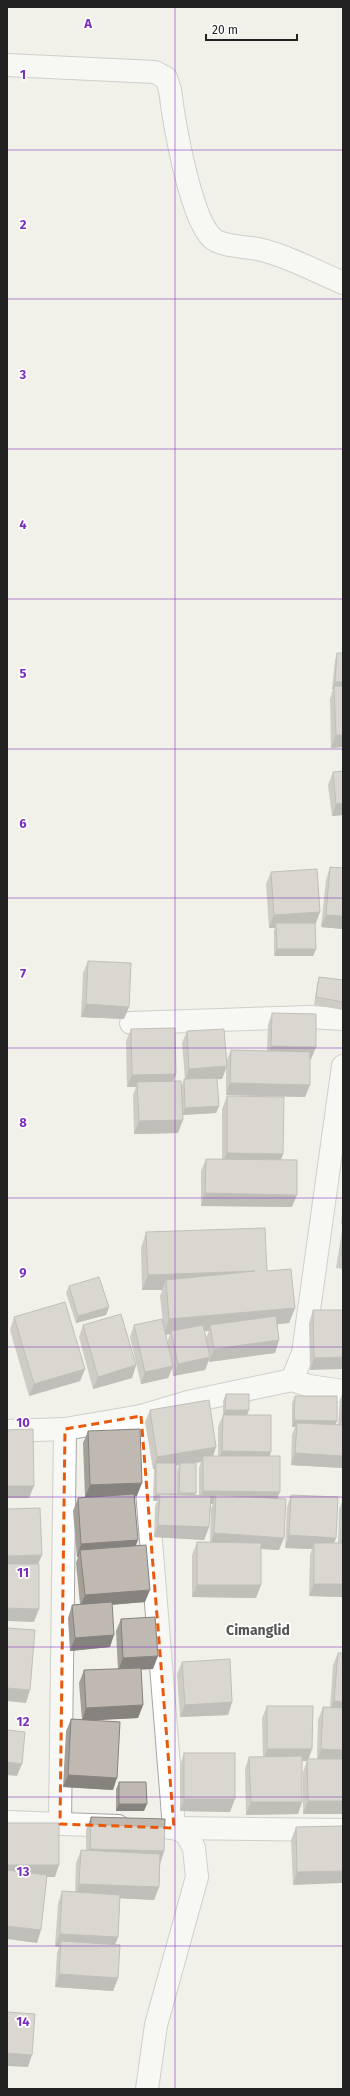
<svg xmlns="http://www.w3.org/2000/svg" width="350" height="2096" font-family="'Fira Sans',sans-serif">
<rect width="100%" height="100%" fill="#f1f0e9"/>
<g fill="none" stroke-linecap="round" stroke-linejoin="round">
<g stroke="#a6a6a6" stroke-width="24">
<g id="minor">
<path d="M7 65 155 72 166 78 170 90C174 122 190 217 212 238 220 246 247 247 258 249 288 256 315 271 343 283"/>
<path d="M131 1023 309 1017 343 1019"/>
<path d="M292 1380 309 1386 343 1391"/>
<path d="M141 1416 174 1828 186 1833 194 1848 197 1877 156 2025 147 2089"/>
<path d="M7 1822 118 1826"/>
<path d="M60 1824 65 1429"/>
<path d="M170 1828 343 1830"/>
</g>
</g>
<g stroke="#a6a6a6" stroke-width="24">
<path id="tertiary" d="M7 1431 65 1429 141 1416 188 1402 292 1380 303 1353 343 1066"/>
</g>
<use href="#minor" stroke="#fff" stroke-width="22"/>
<use href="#tertiary" stroke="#fff" stroke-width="22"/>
</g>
<g fill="#a49f99" fill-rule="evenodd">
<path d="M343 582V631L342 586Z"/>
<path d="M337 653H343V747L331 748 330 699 333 689H332L335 660Z"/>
<path d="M343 771V815L332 816 328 785 333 772Z"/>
<path d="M330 867 343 868V929L321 927 326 880Z"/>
<path d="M271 872 320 912 315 925 316 949 313 956H274V930L275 928H269L266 884Z"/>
<path d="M88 961 124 1019 81 1017 83 973Z"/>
<path d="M319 977 343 980V1010L314 1005 317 984Z"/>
<path d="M272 1013 316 1047 311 1059H310L305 1097 226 1095V1068L222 1079H217L219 1106 216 1113 182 1115 178 1133 134 1134 133 1095 136 1087H127L126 1041 131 1029 176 1074 173 1081 182 1085 184 1079H185L182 1043 187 1031 226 1062 231 1050 267 1051 268 1025Z"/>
<path d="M227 1096 283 1154 281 1160 292 1207 201 1206V1171L206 1159H222V1109Z"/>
<path d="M343 1202V1225L341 1224Z"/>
<path d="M343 1227V1269L336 1268 342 1230Z"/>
<path d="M146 1232 267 1271 295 1308 289 1323 277 1324 279 1340 275 1353 209 1362V1359L205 1370 173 1376 172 1368 168 1378 141 1384 130 1337 134 1325 163 1322 160 1296 162 1290H142L141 1248ZM205 1331H209L206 1338ZM170 1334 167 1343 165 1335Z"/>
<path d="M69 1286 109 1307 106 1315 76 1323 66 1293Z"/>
<path d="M313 1310H343L310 1370 309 1323Z"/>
<path d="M14 1317 85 1369 80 1381 29 1396 10 1330Z"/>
<path d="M83 1325 136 1365 132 1378 93 1389 79 1337Z"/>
<path d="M343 1392V1468L291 1465 292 1435 295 1427H292V1403L295 1396 337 1421 335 1425H338L340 1399Z"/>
<path d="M226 1394 247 1415 269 1456 277 1499 279 1550 261 1549 256 1598 192 1597V1555L197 1542H210L211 1508 213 1504H211L209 1527 204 1540 154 1537 155 1506 157 1501H153L154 1469H153L145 1422 150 1410 213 1456H218V1427L223 1415V1401ZM201 1462 199 1468V1496L195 1495 196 1493 192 1463ZM179 1465 177 1470V1494H176V1466Z"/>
<path d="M88 1431 137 1496H135L136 1546 145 1602 112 1605 110 1647 70 1651 68 1618 72 1605 80 1604 76 1563 78 1557H77L73 1511 78 1498 104 1497H85L83 1443Z"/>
<path d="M291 1495 336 1538 334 1543H338L339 1509 343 1500V1597L309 1596 310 1555 312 1549 285 1548 287 1507Z"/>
<path d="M121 1619 153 1669H141L143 1705 138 1718 92 1720 113 1790 63 1787 66 1731 71 1719 82 1720 79 1683 84 1670 118 1669 116 1631Z"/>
<path d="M338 1653H343V1814H303V1772L307 1761H302V1802L298 1814 246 1815 245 1769 249 1757H263L262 1718 267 1706 309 1759H317L318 1720 323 1707 330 1708 333 1665Z"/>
<path d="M182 1662 232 1702 228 1715 180 1717 177 1674Z"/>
<path d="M184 1753 230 1812 180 1811V1765Z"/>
<path d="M119 1782 144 1811H116V1789Z"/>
<path d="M91 1817 164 1851 160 1864 159 1887 154 1900 120 1898 118 1937 115 1945 118 1978 113 1991 55 1987 57 1953 59 1947 55 1946 58 1904 62 1891 75 1892 76 1863 81 1850H86V1830Z"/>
<path d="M343 1826 293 1885 291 1840 296 1827Z"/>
</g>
<g fill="#86827d">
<path d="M335 682H343V690L334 686 333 689H332Z"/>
<path d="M336 735H343V747L331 748Z"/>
<path d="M343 803V815L332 816 336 804Z"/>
<path d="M320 912 315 925 276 923 275 928H269L274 915Z"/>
<path d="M326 915 343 916V929L321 927Z"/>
<path d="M277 949H316L313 956H274Z"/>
<path d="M86 1004 129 1007 124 1019 81 1017Z"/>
<path d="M271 1046 316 1047 311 1059 267 1058Z"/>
<path d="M227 1066 222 1079 185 1081 189 1069Z"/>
<path d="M176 1074 171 1087 137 1082 136 1087H127L132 1075Z"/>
<path d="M230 1083 310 1085 305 1097 226 1095Z"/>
<path d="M219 1106 216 1113 182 1115 185 1108Z"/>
<path d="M183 1120 178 1133 134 1134 139 1121Z"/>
<path d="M227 1153 283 1154 279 1166 222 1165Z"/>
<path d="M205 1193 297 1195 292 1207 201 1206Z"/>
<path d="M255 1271 166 1280 162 1290H142L148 1275Z"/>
<path d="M109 1307 106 1315 76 1323 78 1316Z"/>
<path d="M295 1308 289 1323 211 1330 210 1325 209 1331 172 1334 171 1331 170 1334 164 1335 169 1319Z"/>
<path d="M279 1340 275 1353 209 1362 214 1349Z"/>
<path d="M210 1357 205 1370 173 1376 178 1364Z"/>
<path d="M343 1357V1369L310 1370 314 1358Z"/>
<path d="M136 1365 132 1378 93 1389 98 1377Z"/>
<path d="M173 1366 168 1378 141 1384 145 1372Z"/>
<path d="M85 1369 80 1381 29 1396 34 1384Z"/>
<path d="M225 1410H249L246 1418 223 1417Z"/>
<path d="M294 1420 337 1421 334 1428 297 1423 295 1427H292Z"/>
<path d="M216 1447 212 1460 203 1456 201 1462 180 1465V1463L179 1465 156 1469V1463L154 1469H153L157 1457Z"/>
<path d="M222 1451 271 1452 267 1464H218Z"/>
<path d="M295 1453 343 1456V1468L291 1465Z"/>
<path d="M142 1483 137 1496 85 1497 90 1485Z"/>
<path d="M7 1486H34L29 1498H7Z"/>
<path d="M203 1491 280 1492 275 1504 216 1495 213 1504H199Z"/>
<path d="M179 1493H196L193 1501 177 1500Z"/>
<path d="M156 1494H160L157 1501H153Z"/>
<path d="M158 1525 209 1527 204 1540 154 1537Z"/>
<path d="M214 1533 284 1538 279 1550 210 1546Z"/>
<path d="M289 1535 336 1538 331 1550 314 1543 312 1549 285 1548Z"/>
<path d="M343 1537V1549H338Z"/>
<path d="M138 1540 133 1553 80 1550 78 1557H77L81 1544Z"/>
<path d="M42 1555 37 1567 7 1568V1556Z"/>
<path d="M314 1584H343V1597L309 1596Z"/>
<path d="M197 1585H261L256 1598 192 1597Z"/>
<path d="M150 1590 145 1602 80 1607 85 1595Z"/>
<path d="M7 1608 39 1609 34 1622 7 1621Z"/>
<path d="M114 1635 110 1647 70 1651 75 1638Z"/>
<path d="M158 1656 153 1669 118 1671 123 1658Z"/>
<path d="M7 1688 30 1690 26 1703 7 1701Z"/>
<path d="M334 1701 343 1702V1715L329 1713Z"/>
<path d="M232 1702 228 1715 180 1717 185 1705Z"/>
<path d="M143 1705 138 1718 82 1721 86 1708Z"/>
<path d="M267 1749H312L308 1761 307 1759V1761L263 1762Z"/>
<path d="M321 1749 343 1750V1762L317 1761Z"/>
<path d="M7 1762 22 1764 17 1776 7 1775Z"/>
<path d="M68 1775 117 1778 113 1790 63 1787Z"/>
<path d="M184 1799H235L230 1812 180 1811Z"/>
<path d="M308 1801H343V1814H303Z"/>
<path d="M251 1802H302L298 1814 246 1815Z"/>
<path d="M119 1804H147L144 1811H116Z"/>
<path d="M90 1849 164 1851 160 1864 85 1862Z"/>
<path d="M7 1865H59L55 1877H7Z"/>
<path d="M343 1871V1883L293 1885 297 1872Z"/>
<path d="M79 1884 159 1887 154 1900 75 1896Z"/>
<path d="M7 1926 41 1930 37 1943 7 1939Z"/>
<path d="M60 1934 118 1937 113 1950 61 1941 59 1947 55 1946Z"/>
<path d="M59 1974 118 1978 113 1991 55 1987Z"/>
<path d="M7 2053 32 2055 28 2067 7 2066Z"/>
</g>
<g fill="#bfb9b2" stroke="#86827d">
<path d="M337 653H343V682H335Z"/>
<path d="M334 686H343V735H336Z"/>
<path d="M343 771V803L336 804 333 772Z"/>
<path d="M330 867 343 868V916L326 915Z"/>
<path d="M317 869 320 912 274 915 271 872Z"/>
<path d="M276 923H315L316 949H277Z"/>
<path d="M88 961 131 963 129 1007 86 1004Z"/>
<path d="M319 977 343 980V1002L316 997Z"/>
<path d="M272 1013 316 1014V1047L271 1046Z"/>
<path d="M175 1028 176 1074 132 1075 131 1029Z"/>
<path d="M224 1029 227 1066 189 1069 187 1031Z"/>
<path d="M231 1050 310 1052V1085L230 1083Z"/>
<path d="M217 1078 219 1106 185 1108 184 1079Z"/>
<path d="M181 1081 183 1120 139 1121 137 1082Z"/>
<path d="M227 1096 284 1097 283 1154 227 1153Z"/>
<path d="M206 1159 297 1160V1195L205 1193Z"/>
<path d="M265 1228 267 1271 291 1269 295 1308 169 1319 166 1280 255 1271 148 1275 146 1232Z"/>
<path d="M343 1240V1256H341Z"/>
<path d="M99 1277 109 1307 78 1316 69 1286Z"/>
<path d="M65 1302 85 1369 34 1384 14 1317Z"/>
<path d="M313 1310H343V1357L314 1358Z"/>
<path d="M121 1314 136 1365 98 1377 83 1325Z"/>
<path d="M276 1316 279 1340 214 1349 210 1325Z"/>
<path d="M162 1319 173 1366 145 1372 134 1325Z"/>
<path d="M203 1325 210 1357 178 1364 171 1331Z"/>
<path d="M343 1392V1425H341Z"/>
<path d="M226 1394H249V1410H225Z"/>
<path d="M295 1396H337V1421L294 1420Z"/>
<path d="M209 1400 216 1447 157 1457 150 1410Z"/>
<path d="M223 1415H271V1452L222 1451Z"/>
<path d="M297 1423 343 1425V1456L295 1453Z"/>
<path d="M33 1429 34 1486H7V1430Z"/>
<path d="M140 1429 142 1483 90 1485 88 1431Z"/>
<path d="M203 1456H280V1492L203 1491Z"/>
<rect x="156" y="1463" width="20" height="31"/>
<path d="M180 1463H196V1493H179Z"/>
<path d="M134 1494 138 1540 81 1544 78 1498Z"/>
<path d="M160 1494 211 1496 209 1527 158 1525Z"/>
<path d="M216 1495 286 1499 284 1538 214 1533Z"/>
<path d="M291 1495 338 1497 336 1538 289 1535Z"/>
<path d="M40 1508 42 1555 7 1556V1509Z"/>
<path d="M197 1542 261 1543V1585H197Z"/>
<rect x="314" y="1543" width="29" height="41"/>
<path d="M146 1545 150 1590 85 1595 80 1550Z"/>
<path d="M7 1564H39V1609L7 1608Z"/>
<path d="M112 1602 114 1635 75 1638 72 1605Z"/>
<path d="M155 1617 158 1656 123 1658 121 1619Z"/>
<path d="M7 1628 35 1630 30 1690 7 1688Z"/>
<path d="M338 1653H343V1702L334 1701Z"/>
<path d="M230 1659 232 1702 185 1705 182 1662Z"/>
<path d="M141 1668 143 1705 86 1708 84 1670Z"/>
<path d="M267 1706H313L312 1749H267Z"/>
<path d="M323 1707 343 1708V1750L321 1749Z"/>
<path d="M71 1719 120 1722 117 1778 68 1775Z"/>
<path d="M7 1730 25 1732 22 1764 7 1762Z"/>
<rect x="184" y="1753" width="51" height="46"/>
<path d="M302 1756V1802H251L249 1757Z"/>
<path d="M307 1759H343V1801H308Z"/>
<path d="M119 1782H146L147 1804H119Z"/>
<path d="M91 1817 165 1819 164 1851 90 1849Z"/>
<rect x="7" y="1823" width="52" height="42"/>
<path d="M343 1826V1871L297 1872 296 1827Z"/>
<path d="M81 1850 160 1854 159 1887 79 1884Z"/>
<path d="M7 1870 47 1875 41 1930 7 1926Z"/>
<path d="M62 1891 120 1895 118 1937 60 1934Z"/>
<path d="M61 1941 120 1945 118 1978 59 1974Z"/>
<path d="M7 2012 35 2014 32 2055 7 2053Z"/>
</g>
<path d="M0 0H350V2096H0ZM141 1416 174 1828 60 1824 65 1429Z" fill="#f1f0e9" fill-opacity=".55" fill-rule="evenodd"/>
<path fill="none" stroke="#e8590c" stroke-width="3" stroke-dasharray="8 5" stroke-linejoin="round" d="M141 1416 174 1828 60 1824 65 1429Z"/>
<path fill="none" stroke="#7b2cbf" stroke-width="1" stroke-opacity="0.55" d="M175 7V2089M7 150H343M7 299H343M7 449H343M7 599H343M7 749H343M7 898H343M7 1048H343M7 1198H343M7 1347H343M7 1497H343M7 1647H343M7 1797H343M7 1946H343"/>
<g text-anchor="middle" stroke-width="3.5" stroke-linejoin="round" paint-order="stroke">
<g font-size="14" font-weight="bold" fill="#555" stroke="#fff">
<text x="258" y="1635">Cimanglid</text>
</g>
</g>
<g font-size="13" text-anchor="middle" font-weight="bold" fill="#7b2cbf" stroke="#fff" stroke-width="3.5" stroke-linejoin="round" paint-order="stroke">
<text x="88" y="28">A</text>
<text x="23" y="79">1</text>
<text x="23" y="229">2</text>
<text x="23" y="379">3</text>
<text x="23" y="529">4</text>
<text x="23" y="678">5</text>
<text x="23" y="828">6</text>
<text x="23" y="978">7</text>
<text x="23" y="1127">8</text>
<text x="23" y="1277">9</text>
<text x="23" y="1427">10</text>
<text x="23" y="1577">11</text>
<text x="23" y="1726">12</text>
<text x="23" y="1876">13</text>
<text x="23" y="2026">14</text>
</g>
<rect width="350" height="2096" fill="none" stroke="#222222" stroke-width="16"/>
<path d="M206 34v6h91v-6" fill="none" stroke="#222222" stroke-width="2"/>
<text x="212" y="34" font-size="12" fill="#222222" stroke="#ffffff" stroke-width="3" paint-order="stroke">20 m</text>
</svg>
